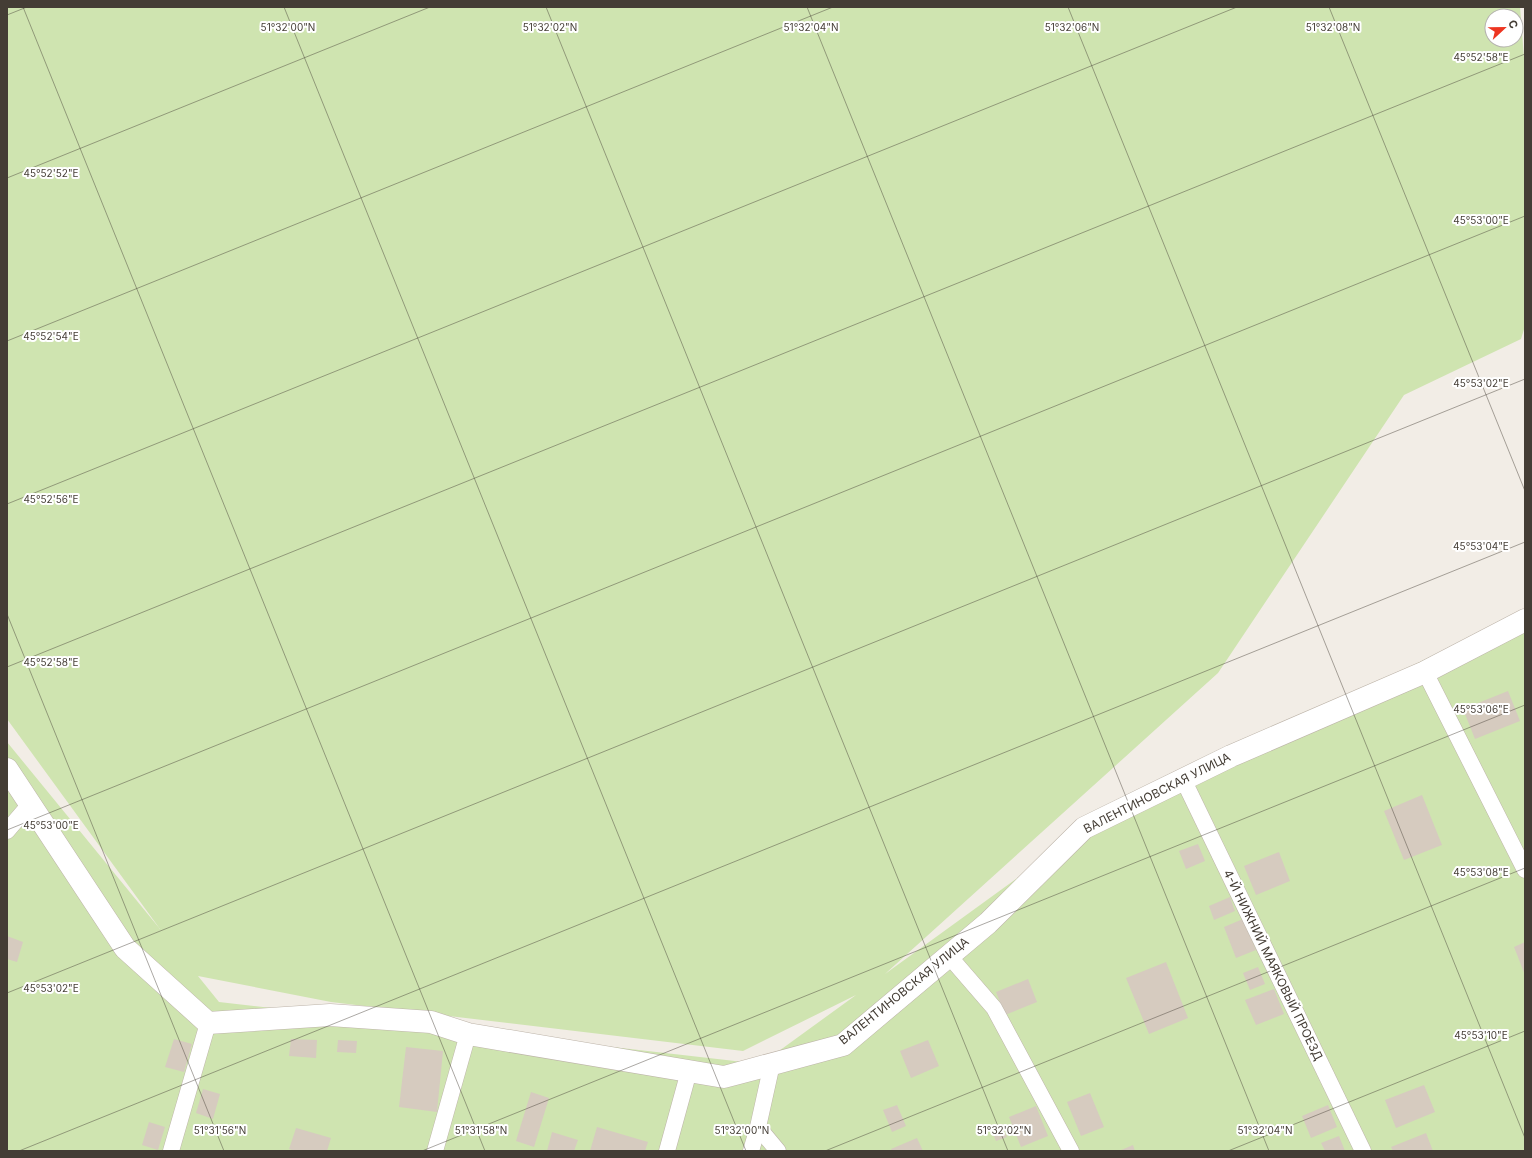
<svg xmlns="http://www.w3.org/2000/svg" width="1532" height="1158" font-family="Inter,sans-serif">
<rect width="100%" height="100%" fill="#f2ede6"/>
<path fill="#cfe4b0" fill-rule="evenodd" d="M7 7H1520L1525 70V326L1521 339 1404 395 1218 673 885 974 1092 824 1525 610V1151H7V742L160 929 7 719ZM1492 16H1516V40H1492ZM198 976 331 1002 743 1051 856 995 761 1064 219 1002Z"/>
<g fill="#d6cbbf">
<path d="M1508 691 1520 721 1475 739 1463 709Z"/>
<path d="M1422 795 1442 845 1404 860 1384 811Z"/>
<path d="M1198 844 1205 861 1186 869 1179 851Z"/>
<path d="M1279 852 1290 881 1256 895 1244 866Z"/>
<path d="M1230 897 1235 911 1214 920 1209 906Z"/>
<path d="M1243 919 1256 950 1236 958 1224 927Z"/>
<path d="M7 936 23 942 17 962 7 959Z"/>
<path d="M1525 942V975L1514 947Z"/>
<path d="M1166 962 1188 1018 1149 1034 1126 978Z"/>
<path d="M1258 967 1265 984 1250 990 1243 973Z"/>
<path d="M1028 979 1037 1002 1005 1015 996 992Z"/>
<path d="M1274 989 1284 1014 1256 1025 1245 1000Z"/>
<path d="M174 1039 192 1044 184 1072 165 1067Z"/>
<path d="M291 1039 317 1040 316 1058 289 1056Z"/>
<path d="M338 1040 357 1041 356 1053 337 1052Z"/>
<path d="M928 1040 939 1066 911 1078 900 1051Z"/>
<path d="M406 1047 443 1051 437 1112 399 1107Z"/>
<path d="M1424 1085 1435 1112 1396 1128 1385 1100Z"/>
<path d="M203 1089 220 1094 213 1119 196 1113Z"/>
<path d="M531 1092 549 1098 534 1147 516 1141Z"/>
<path d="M1090 1093 1104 1127 1081 1136 1067 1102Z"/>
<path d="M897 1105 906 1126 892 1132 883 1110Z"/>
<path d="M1328 1105 1337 1127 1311 1138 1302 1116Z"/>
<path d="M1036 1106 1048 1136 1021 1147 1009 1117Z"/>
<path d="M149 1122 165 1127 158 1150 142 1145Z"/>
<path d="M1001 1125 1007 1137 996 1141 991 1129Z"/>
<path d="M597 1127 648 1142 645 1151H590Z"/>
<path d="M296 1128 331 1138 327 1151H295L289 1149Z"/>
<path d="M552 1132 578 1140 574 1151H547Z"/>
<path d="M1426 1133 1433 1151H1393L1391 1147Z"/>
<path d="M1339 1136 1345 1151H1325L1321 1143Z"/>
<path d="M917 1138 923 1151H892L891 1149Z"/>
<path d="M1133 1145 1135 1151H1119Z"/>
</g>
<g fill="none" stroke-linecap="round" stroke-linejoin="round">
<g stroke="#bdb4a9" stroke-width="17">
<g id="lane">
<path d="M1425 672 1525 870"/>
<path d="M1183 779 1363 1151"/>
<path d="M7 831 30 804"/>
<path d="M949 956 994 1008 1071 1151"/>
<path d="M772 1064 758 1127 778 1151"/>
<path d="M171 1151 208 1023"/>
<path d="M435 1151 468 1034"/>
<path d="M667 1151 689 1071"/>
<path d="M751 1151 758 1127"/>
</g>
</g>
<g stroke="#bdb4a9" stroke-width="23">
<path id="street" d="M7 769 125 948 208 1023 330 1015 431 1022 468 1034 724 1077 843 1045 988 923 1084 828 1231 756 1425 672 1525 620"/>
</g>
<use href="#lane" stroke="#fff" stroke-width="16"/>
<use href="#street" stroke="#fff" stroke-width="22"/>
</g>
<path fill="none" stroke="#443d35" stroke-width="1" stroke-opacity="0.45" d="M23 7 485 1151M284 7 746 1151M546 7 1008 1151M807 7 1269 1151M1068 7 1525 1138M1329 7 1525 491M7 15 27 7M7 178 430 7M7 341 833 7M7 504 1237 7M7 614 224 1151M7 667 1525 54M7 830 1525 216M7 993 1525 379M19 1151 1525 542M422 1151 1525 705M825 1151 1525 868M1228 1151 1525 1031"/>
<g text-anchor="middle" stroke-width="4" stroke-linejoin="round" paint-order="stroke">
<g font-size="12" fill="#443d35" stroke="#fff">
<text transform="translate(1157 793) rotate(-27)" y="4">ВАЛЕНТИНОВСКАЯ УЛИЦА</text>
<text transform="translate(1273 965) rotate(64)" y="4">4-Й НИЖНИЙ МАЯКОВЫЙ ПРОЕЗД</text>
<text transform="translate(904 991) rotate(-39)" y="4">ВАЛЕНТИНОВСКАЯ УЛИЦА</text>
</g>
</g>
<g font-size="10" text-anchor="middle" fill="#443d35" stroke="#fff" stroke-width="4" stroke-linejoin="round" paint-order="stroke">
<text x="1333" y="31">51°32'08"N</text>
<text x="288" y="31">51°32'00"N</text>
<text x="550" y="31">51°32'02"N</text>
<text x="811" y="31">51°32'04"N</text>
<text x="1072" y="31">51°32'06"N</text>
<text x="1481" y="61">45°52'58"E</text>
<text x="51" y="177">45°52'52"E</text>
<text x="1481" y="224">45°53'00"E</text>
<text x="51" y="340">45°52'54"E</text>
<text x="1481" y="387">45°53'02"E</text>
<text x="51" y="503">45°52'56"E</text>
<text x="1481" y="550">45°53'04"E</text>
<text x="51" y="666">45°52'58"E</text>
<text x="1481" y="713">45°53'06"E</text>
<text x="51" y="829">45°53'00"E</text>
<text x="1481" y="876">45°53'08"E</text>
<text x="51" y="992">45°53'02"E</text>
<text x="1481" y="1039">45°53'10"E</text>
<text x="220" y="1134">51°31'56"N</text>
<text x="481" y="1134">51°31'58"N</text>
<text x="742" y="1134">51°32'00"N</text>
<text x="1004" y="1134">51°32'02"N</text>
<text x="1265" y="1134">51°32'04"N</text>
</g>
<rect width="1532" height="1158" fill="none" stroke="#443d35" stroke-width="16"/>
<g transform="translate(1504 28) rotate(68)"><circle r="19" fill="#ffffff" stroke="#b4b1ae"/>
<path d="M0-3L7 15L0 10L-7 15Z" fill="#ed3521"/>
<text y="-6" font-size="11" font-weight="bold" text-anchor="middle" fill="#443d35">С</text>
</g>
</svg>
